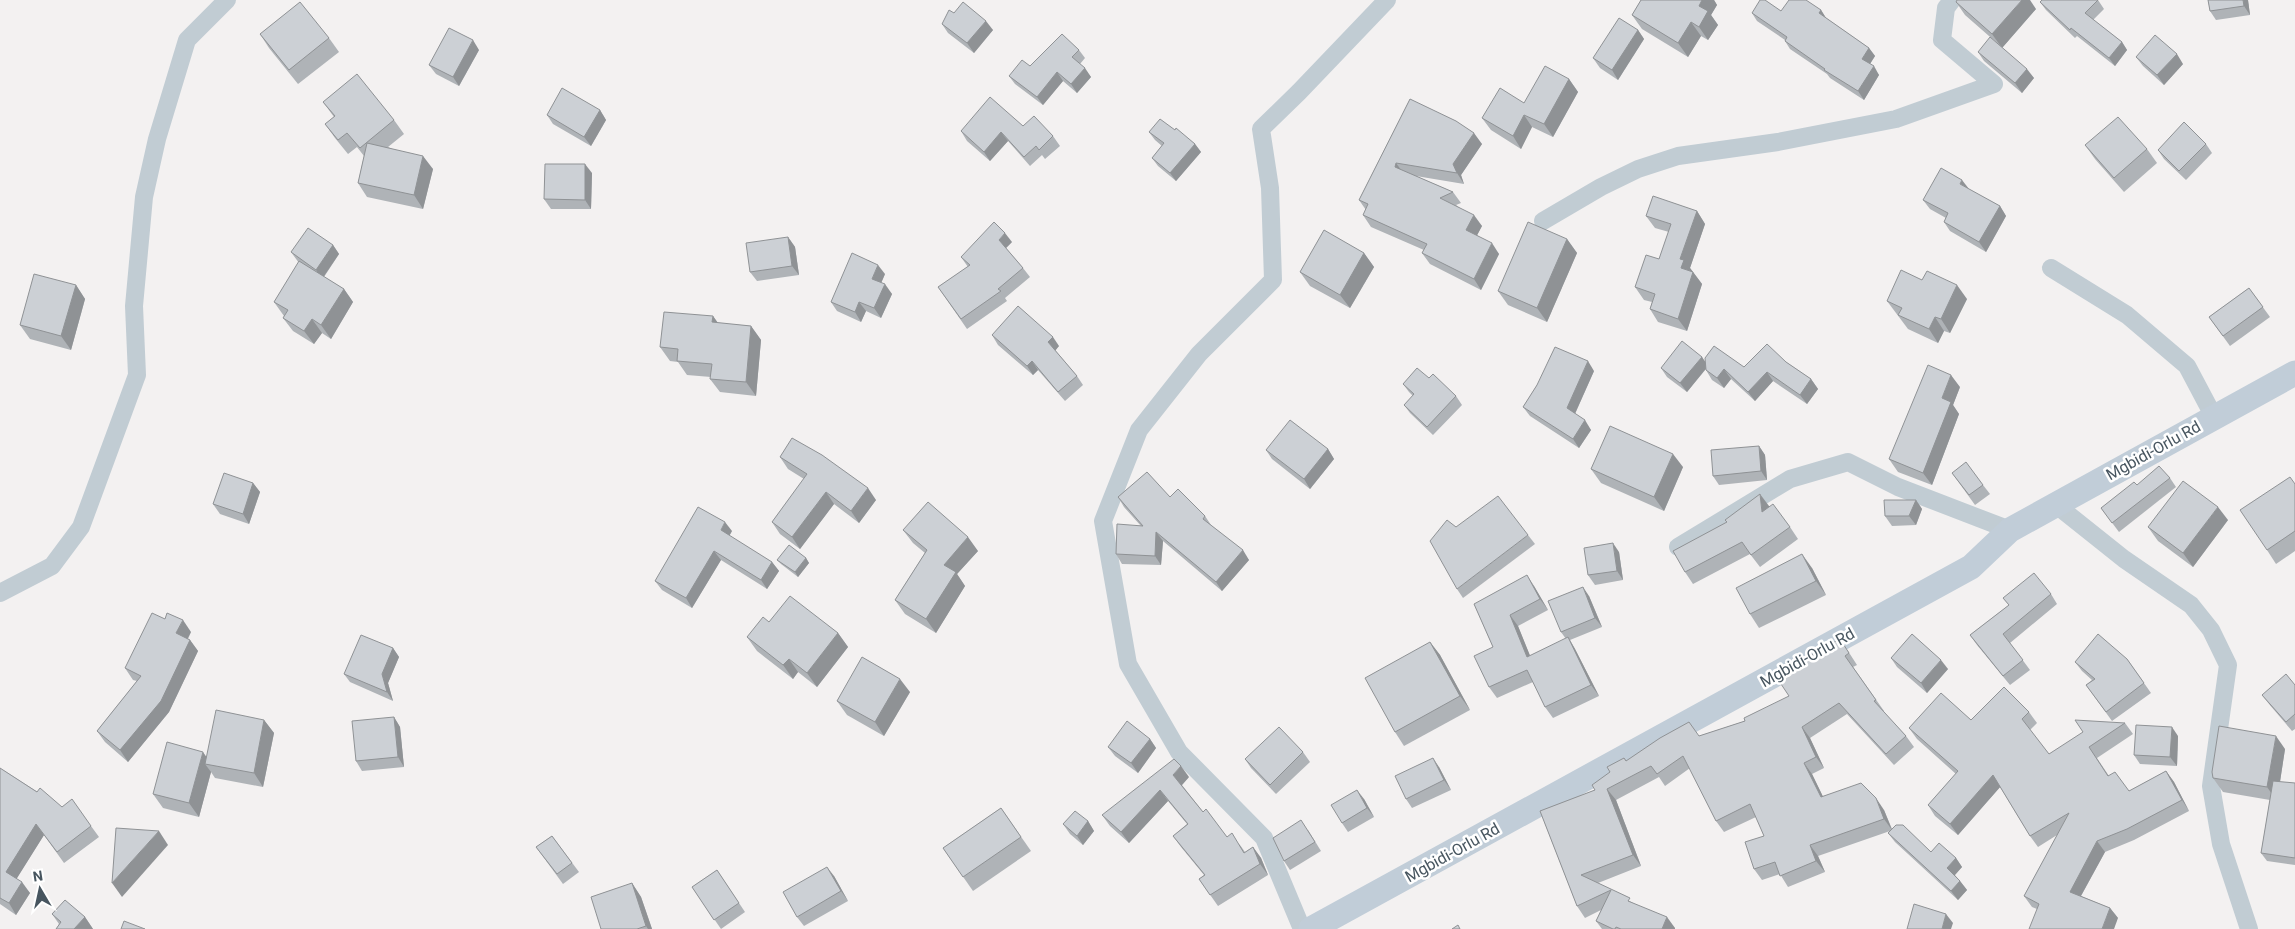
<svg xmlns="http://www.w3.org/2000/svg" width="2295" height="929" font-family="Roboto,sans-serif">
<rect width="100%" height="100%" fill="#f3f1f1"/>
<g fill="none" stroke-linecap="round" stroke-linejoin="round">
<g stroke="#c1ccd3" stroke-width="18">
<path d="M1543 221 1601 187 1638 169 1678 156 1778 142 1896 119 1994 84 1942 40 1946 8 1952 0"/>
<path d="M2051 268 2127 315 2187 366 2214 417"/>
<path d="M2055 504 2124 559 2191 605 2211 630 2228 665 2211 786 2221 844 2249 929"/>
<path d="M1678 547 1790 479 1848 462 1898 487 2010 530"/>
<path d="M0 593 52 566 81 527 137 375 134 306 144 197 157 139 187 40 227 0"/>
<path d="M1302 929 1264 838 1179 752 1128 664 1103 521 1139 430 1199 354 1273 280 1270 188 1261 129 1299 92 1387 0"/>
</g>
<path stroke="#c1cdd8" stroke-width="25" d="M1311 929 1971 567 2010 530 2295 373"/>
</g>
<g fill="#afb3b7">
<path d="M1641 0H1714L1717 5 1711 15 1718 25 1708 40 1701 36 1688 57 1642 29 1632 15Z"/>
<path d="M2098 0 2104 9 2093 20 2122 42 2127 50 2115 66 2077 36 2075 38 2046 10 2040 2Z"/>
<path d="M2208 0H2248L2250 15 2216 20 2210 11Z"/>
<path d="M1956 2 2036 9 2002 48 2034 78 2022 93 1984 61 1978 52 1997 43 1965 15Z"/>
<path d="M1821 10 1826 18 1869 48 1875 56 1870 64 1879 75 1864 100 1830 78 1827 74 1790 49 1785 41V40L1757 21 1752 13 1781 11Z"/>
<path d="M954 13 993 30 974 53 948 33 942 24Z"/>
<path d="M1638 30 1644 39 1618 80 1600 68 1593 58Z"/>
<path d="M260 34 329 38 339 52 298 84 269 48Z"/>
<path d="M479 50 459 86 436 74 429 65Z"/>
<path d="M1079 50 1085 58 1080 64 1091 77 1077 93 1063 81 1043 105 1015 84 1009 76 1030 66Z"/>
<path d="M2136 57 2183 64 2164 85 2143 66Z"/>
<path d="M1569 79 1578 92 1553 137 1532 127 1521 149 1491 130 1482 118 1524 103Z"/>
<path d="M1410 99 1482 144 1461 175 1464 184 1416 176 1453 192 1461 203 1456 205 1482 226 1477 235 1499 254 1481 290 1430 264 1422 253 1424 250 1371 227 1363 215 1366 210 1359 200Z"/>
<path d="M323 102 394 120 404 134 388 147 433 169 423 209 367 197 358 183 364 156 357 147 348 154 335 138 325 124 334 117Z"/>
<path d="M600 110 606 120 591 146 553 124 547 115Z"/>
<path d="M1023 126 1053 136 1060 146 1045 159 1042 155 1030 166 1008 141 990 161 967 141 961 131Z"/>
<path d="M1175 130 1195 144 1201 152 1176 181 1158 166 1152 158 1162 146 1155 140 1149 132Z"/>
<path d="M2206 144 2212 153 2186 180 2164 159 2158 150Z"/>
<path d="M2085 145 2147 149 2157 163 2124 192 2095 159Z"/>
<path d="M592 173 591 209H551L544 199Z"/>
<path d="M1968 189 2000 206 2006 216 1986 252 1950 231 1944 222 1946 218 1930 209 1923 200Z"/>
<path d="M1697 211 1705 224 1690 268 1702 284 1687 331 1658 322 1650 309 1652 302 1644 300 1635 287 1659 259 1669 232 1655 228 1646 216Z"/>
<path d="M788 237 795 247 799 275 757 281 750 272Z"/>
<path d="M1567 239 1577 253 1547 322 1508 305 1498 291Z"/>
<path d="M1012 242 1006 248 1023 268 1030 277 1005 298 1007 301 967 329 938 287 968 267 961 257Z"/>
<path d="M333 245 339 254 324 277 344 289 353 302 331 339 322 333 314 344 293 331 283 318 284 316 274 302 299 263 291 252Z"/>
<path d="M1364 253 1374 267 1350 308 1310 286 1300 272Z"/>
<path d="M885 274 881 283 892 294 881 318 866 311 861 322 837 311 831 302Z"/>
<path d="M76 285 85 299 71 350 30 339 20 325Z"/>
<path d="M2249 288 2270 317 2230 346 2209 317Z"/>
<path d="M1967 299 1950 333 1944 331 1938 343 1908 329 1887 301Z"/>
<path d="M713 316 718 323 751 326 761 340 756 396 720 392 710 379 711 377 687 375 678 362 670 361 660 347Z"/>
<path d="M992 335 1059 346 1055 350 1077 376 1083 385 1065 401 1038 370 1033 375 998 345Z"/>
<path d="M1702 357 1705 362 1744 367 1786 362 1811 379 1818 389 1807 404 1773 381 1755 401 1731 379 1724 388 1712 380 1706 370V369L1687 392 1667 377 1661 368Z"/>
<path d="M1594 371 1575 414 1591 430 1579 448 1530 416 1523 407 1537 385Z"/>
<path d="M1429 378 1456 396 1462 405 1433 435 1410 413 1404 405 1413 396 1409 392 1403 384Z"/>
<path d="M1960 387 1953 405 1959 414 1932 485 1898 472 1889 459Z"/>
<path d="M1759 446 1765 455 1767 480 1719 485 1713 476Z"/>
<path d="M1328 449 1334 459 1310 489 1272 459 1266 450Z"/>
<path d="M780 457 876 500 859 523 834 504 800 549 780 534 772 522 804 479 788 469Z"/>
<path d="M1683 467 1664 511 1601 483 1591 469Z"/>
<path d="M1952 473 1983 485 1990 494 1975 505Z"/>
<path d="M2170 478 2176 487 2119 532 2101 508 2137 485Z"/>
<path d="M253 483 260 492 249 524 220 514 213 504Z"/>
<path d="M2295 484V551L2276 564 2267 550Z"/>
<path d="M1118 497H1170L1205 516 1211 525 1249 560 1222 591 1163 541 1161 565 1122 564 1116 554 1141 526 1124 507Z"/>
<path d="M1916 500 1922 509 1916 525 1892 526 1885 516Z"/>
<path d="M1769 506V507L1790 527 1798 539 1760 567 1750 554 1693 584 1685 572Z"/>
<path d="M2228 520 2193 567 2158 541 2148 527Z"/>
<path d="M903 530 978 551 957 574 965 586 936 633 905 614 895 600 925 553 913 543Z"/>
<path d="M732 531 729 536 772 562 779 571 767 589 721 560 692 608 662 590 655 581Z"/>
<path d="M1528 535 1535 544 1463 598 1457 589Z"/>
<path d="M1619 552 1623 580 1595 585 1588 575Z"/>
<path d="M806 558 809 563 798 577 781 564 777 560Z"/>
<path d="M1812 568 1826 595 1759 628 1750 614Z"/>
<path d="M1534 586 1548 610 1518 626 1530 656 1566 639 1561 632 1589 596 1602 627 1570 640 1575 649 1599 696 1553 718 1545 707 1533 682 1497 698 1489 687 1493 647 1474 604Z"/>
<path d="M2051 594 2057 604 2010 643 2030 670 2010 685 1977 645 1970 635 2009 605 2003 598Z"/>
<path d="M769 622 838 633 848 647 817 687 798 672 793 679 757 651 747 637Z"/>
<path d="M191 632 188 639 190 640 198 651 169 712 128 762 105 742 97 731 137 681 133 680 125 668Z"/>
<path d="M1430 642 1440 655 1470 710 1404 746 1395 732Z"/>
<path d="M393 648 399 657 388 683 393 701 350 682 344 674Z"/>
<path d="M1848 651 1857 665 1853 667 1884 711 1883 712 1906 736 1914 747 1894 765 1847 714 1810 738 1824 768 1812 774 1823 797 1884 810 1892 829 1931 852 1956 858 1962 867 1955 875 1960 881 1967 890 1958 900 1895 842 1888 833 1890 831 1818 856 1825 872 1788 887 1780 874 1762 880 1754 869 1764 836 1756 817 1724 832 1716 821 1690 768 1665 786 1659 777 1616 800 1641 866 1598 883 1633 903 1675 928V929H1602L1596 921 1601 910 1585 918 1577 906 1540 811 1595 790 1624 758 1627 761 1699 736 1745 721 1789 696Z"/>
<path d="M1891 658 1948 669 1927 693 1897 667Z"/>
<path d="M2127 659 2151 693 2112 721 2086 685 2092 680 2082 671 2075 662Z"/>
<path d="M2295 685V729L2292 731 2269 704 2262 695Z"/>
<path d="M910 692 884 736 847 715 837 701Z"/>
<path d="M2029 712 2037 723 2030 730 2049 754 2125 723 2133 734 2097 758 2109 776 2129 791 2166 771 2174 782 2189 811 2134 840 2105 852 2081 896 2110 908 2118 918 2037 909 2032 907 2024 896 2057 835 2038 847 2030 836 2000 787 1958 835 1935 816 1928 805 1956 774 1917 739 1909 728Z"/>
<path d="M394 717 400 727 404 767 362 771 356 761Z"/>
<path d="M264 720 274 733 263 787 215 778 211 772 199 817 163 808 153 794 206 757Z"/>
<path d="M2178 736 2177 766 2140 764 2134 755Z"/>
<path d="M1150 739 1156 748 1138 773 1115 756 1108 747Z"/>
<path d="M2285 749 2280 782 2295 783V865L2267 861 2261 853 2270 800 2223 792 2213 778Z"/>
<path d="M1303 752 1310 762 1276 794 1251 768 1245 759Z"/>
<path d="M1439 767 1451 790 1412 808 1406 799Z"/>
<path d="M0 768 91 826 99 837 64 863 44 835 16 879 30 893 16 915 0 904Z"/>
<path d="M1189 777 1182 785 1203 812 1227 837 1240 845 1245 852 1253 847 1261 858 1268 875 1218 906 1199 879 1204 875 1181 847 1173 836 1187 824 1168 801 1129 843 1110 826 1102 815Z"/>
<path d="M1364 799 1374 817 1348 832 1342 823Z"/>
<path d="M1001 808 1031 851 973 891 943 848Z"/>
<path d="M1088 821 1094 831 1083 845 1070 834 1063 824Z"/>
<path d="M1308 830 1321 851 1290 870 1284 861Z"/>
<path d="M552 836 579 872 563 884 536 847Z"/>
<path d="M717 870 745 912 721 929 692 887Z"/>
<path d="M834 876 848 901 804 926 797 917Z"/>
<path d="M632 883 641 897 652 929H601Z"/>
<path d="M52 914 85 917 93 929H56L59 924Z"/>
</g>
<g fill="#8f9295">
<path d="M1702 0H1714L1717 5 1711 15 1718 25 1708 40 1699 27V6Z"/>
<path d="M2022 0H2030L2036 9 2002 48 1992 34Z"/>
<path d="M2243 0H2248L2250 15 2244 6Z"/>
<path d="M1821 10 1826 18 1819 13Z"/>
<path d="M986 21 993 30 974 53 967 43Z"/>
<path d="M1691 22 1701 36 1688 57 1678 43Z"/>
<path d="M1638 30 1644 39 1618 80 1612 70Z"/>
<path d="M473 40 479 50 459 86 453 77Z"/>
<path d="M2122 42 2127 50 2115 66 2109 58Z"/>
<path d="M1869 48 1875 56 1868 67 1862 59Z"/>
<path d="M2177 54 2183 64 2164 85 2157 75Z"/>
<path d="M1874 66 1879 75 1864 100 1858 91Z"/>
<path d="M1085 68 1091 77 1077 93 1071 84Z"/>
<path d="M2027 69 2034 78 2022 93 2015 83Z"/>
<path d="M1057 72 1063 81 1043 105 1037 97Z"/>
<path d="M1569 79 1578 92 1553 137 1544 124Z"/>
<path d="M600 110 606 120 591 146 584 137Z"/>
<path d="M1524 115 1532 127 1521 149 1513 136Z"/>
<path d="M1001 132 1008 141 990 161 984 152Z"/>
<path d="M1474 133 1482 144 1461 175 1464 184 1457 173 1453 164Z"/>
<path d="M1195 144 1201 152 1176 181 1170 173Z"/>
<path d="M423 156 433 169 423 209 414 195Z"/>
<path d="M1396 163 1404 174 1395 167Z"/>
<path d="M585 164 592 173 591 209 585 200Z"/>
<path d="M1962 180 1969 189 1960 184Z"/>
<path d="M2000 206 2006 216 1986 252 1979 242Z"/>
<path d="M1697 211 1705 224 1690 268 1693 272 1681 268 1680 259Z"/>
<path d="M1474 215 1482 226 1474 241 1466 230Z"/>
<path d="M1005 233 1012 242 1005 249 999 240Z"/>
<path d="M788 237 795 247 799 275 792 266Z"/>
<path d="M1567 239 1577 253 1547 322 1537 308Z"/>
<path d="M1492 243 1499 254 1481 290 1474 279Z"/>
<path d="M333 245 339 254 322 279 316 270Z"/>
<path d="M1364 253 1374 267 1350 308 1340 295Z"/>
<path d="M878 265 885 274 879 288 872 279Z"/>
<path d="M1693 272 1702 284 1687 331 1678 319Z"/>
<path d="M885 284 892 294 881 318 874 308Z"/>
<path d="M76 285 85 299 71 350 61 336Z"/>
<path d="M1957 285 1967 299 1950 333 1941 319Z"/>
<path d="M344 289 353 302 331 339 321 325Z"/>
<path d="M859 302 866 311 861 322 855 312Z"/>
<path d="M713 316 722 329 712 322Z"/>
<path d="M1935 317 1944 331 1938 343 1929 329Z"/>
<path d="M312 319 322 333 314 344 304 331Z"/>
<path d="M751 326 761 340 756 396 746 382Z"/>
<path d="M1053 337 1059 346 1055 351 1048 342Z"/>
<path d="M1702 357 1708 366 1687 392 1680 383Z"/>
<path d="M1032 361 1038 370 1033 375 1027 366Z"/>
<path d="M1588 361 1594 371 1573 418 1567 408Z"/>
<path d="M1724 369 1731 379 1724 388 1717 378Z"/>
<path d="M1767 372 1773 381 1755 401 1748 392Z"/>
<path d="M1951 375 1960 387 1953 405 1959 414 1932 485 1923 473 1942 398Z"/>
<path d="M1811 379 1818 389 1807 404 1800 395Z"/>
<path d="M1585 420 1591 430 1579 448 1573 439Z"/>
<path d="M1759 446 1765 455 1767 480 1761 471Z"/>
<path d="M1328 449 1334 459 1310 489 1304 479Z"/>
<path d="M1673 454 1683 467 1664 511 1654 497Z"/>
<path d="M253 483 260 492 249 524 243 514Z"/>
<path d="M868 488 876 500 859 523 851 511Z"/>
<path d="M826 492 834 504 800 549 792 537Z"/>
<path d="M1760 494 1769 506 1770 524 1762 512Z"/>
<path d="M1916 500 1922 509 1916 525 1909 516Z"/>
<path d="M2218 507 2228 520 2193 567 2183 553Z"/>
<path d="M725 522 732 531 727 540 721 530Z"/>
<path d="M1156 532 1163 541 1161 565 1155 556Z"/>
<path d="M968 537 978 551 957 574 965 586 936 633 926 619 944 565Z"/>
<path d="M1613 543 1619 552 1623 580 1617 571Z"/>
<path d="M1243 550 1249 560 1222 591 1216 582Z"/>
<path d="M714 551 721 560 692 608 686 598Z"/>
<path d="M1802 554 1812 568 1826 595 1816 581Z"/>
<path d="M806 558 809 563 798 577 795 572Z"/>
<path d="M772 562 779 571 767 589 761 580Z"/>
<path d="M1527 575 1534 586 1548 610 1540 599Z"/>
<path d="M1583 587 1589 596 1602 627 1595 618Z"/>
<path d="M1510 615 1518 626 1535 668 1527 657Z"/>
<path d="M183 620 191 632 184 645 176 633Z"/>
<path d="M838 633 848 647 817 687 807 673Z"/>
<path d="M1568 637 1575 649 1599 696 1591 685Z"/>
<path d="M190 640 198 651 169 712 128 762 120 750Z"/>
<path d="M1430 642 1440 655 1470 710 1460 696Z"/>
<path d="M393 648 399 657 388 683 393 701 387 692 382 674Z"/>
<path d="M789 659 798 672 793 679 783 665Z"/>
<path d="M1941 660 1948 669 1927 693 1921 683Z"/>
<path d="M900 679 910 692 884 736 875 722Z"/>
<path d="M394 717 400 727 404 767 398 757Z"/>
<path d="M264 720 274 733 263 787 254 773Z"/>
<path d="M1802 727 1810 738 1824 768 1816 757Z"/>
<path d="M2172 727 2178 736 2177 766 2170 757Z"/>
<path d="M2276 736 2285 749 2277 801 2267 787Z"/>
<path d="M1150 739 1156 748 1138 773 1131 763Z"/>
<path d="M203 752 212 765 205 764 211 772 199 817 189 803Z"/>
<path d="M1433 758 1439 767 1451 790 1444 780Z"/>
<path d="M1804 763 1812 774 1829 809 1821 797Z"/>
<path d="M1181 766 1189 777 1181 786 1173 775Z"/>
<path d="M2166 771 2174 782 2189 811 2182 800Z"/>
<path d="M1993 775 2001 786 1958 835 1950 824Z"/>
<path d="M1607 789 1616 800 1641 866 1633 855Z"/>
<path d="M1160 790 1168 801 1129 843 1121 832Z"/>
<path d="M1357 790 1364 799 1374 817 1367 808Z"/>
<path d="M1876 798 1884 810 1892 830 1884 819Z"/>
<path d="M1088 821 1094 831 1083 845 1077 836Z"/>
<path d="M36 824 44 835 14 883 6 872Z"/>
<path d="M159 831 168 845 122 897 112 883Z"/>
<path d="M2097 841 2105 852 2077 903 2070 892Z"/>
<path d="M1810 845 1818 856 1825 872 1816 861Z"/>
<path d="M1253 847 1261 858 1268 875 1260 864Z"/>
<path d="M1956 858 1962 867 1953 877 1947 868Z"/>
<path d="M827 867 834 876 848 901 841 891Z"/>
<path d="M1960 881 1967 890 1958 900 1951 891Z"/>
<path d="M22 882 30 893 16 915 9 903Z"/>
<path d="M632 883 641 897 652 929H648L646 926Z"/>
<path d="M2110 908 2118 918 2114 929H2102Z"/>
<path d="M1946 914 1953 923 1951 929H1942Z"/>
<path d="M85 917 93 929H74Z"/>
<path d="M1667 917 1675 928V929H1662Z"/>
</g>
<g fill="#ccd0d5" stroke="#8f9295">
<path d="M1641 0H1702L1699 6 1708 11 1699 27 1691 22 1678 43 1632 15Z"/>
<path d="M1760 0H1765L1781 11 1789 0H1806L1821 10 1819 13 1869 48 1862 59 1874 66 1858 91 1824 70 1825 69 1785 41 1787 37 1752 13Z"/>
<path d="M1957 0H2022L1992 34 1956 2Z"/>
<path d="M2042 0H2098L2085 13 2122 42 2109 58 2071 28 2070 30 2040 2Z"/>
<path d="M2208 0H2243L2244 6 2210 11Z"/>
<path d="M300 2 329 38 289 70 260 34Z"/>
<path d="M963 2 986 21 967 43 942 24 949 10 954 13Z"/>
<path d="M1619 18 1638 30 1612 70 1593 58Z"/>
<path d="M449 28 473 40 453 77 429 65Z"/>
<path d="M1062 34 1079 50 1072 57 1085 68 1071 84 1057 72 1037 97 1009 76 1022 60 1030 66Z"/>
<path d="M2155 35 2177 54 2157 75 2136 57Z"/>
<path d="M1990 37 2027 69 2015 83 1978 52Z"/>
<path d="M1545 66 1569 79 1544 124 1524 115 1513 136 1482 118 1500 88 1524 103Z"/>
<path d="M357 74 394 120 360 148 347 133 338 140 325 124 335 116 323 102Z"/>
<path d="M562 88 600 110 584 137 547 115Z"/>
<path d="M990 97 1023 126 1034 116 1053 136 1039 150 1036 146 1024 157 1001 132 984 152 961 131Z"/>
<path d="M1410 99 1456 121 1474 133 1453 164 1457 173 1396 163 1395 167 1453 192 1440 198 1474 215 1466 230 1492 243 1474 279 1422 253 1427 244 1363 215 1368 204 1359 200Z"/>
<path d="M2118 117 2147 149 2114 178 2085 145Z"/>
<path d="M1160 119 1175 130 1176 128 1195 144 1170 173 1152 158 1164 143 1149 132Z"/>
<path d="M2184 122 2206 144 2179 171 2158 150Z"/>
<path d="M367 143 423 156 414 195 358 183Z"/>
<path d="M545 164H585V200L544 199Z"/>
<path d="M1941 168 1962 180 1960 184 2000 206 1979 242 1944 222 1948 213 1923 200Z"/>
<path d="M1653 196 1697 211 1680 259 1684 260 1681 268 1693 272 1678 319 1650 309 1655 294 1635 287 1646 255 1659 259 1671 224 1646 216Z"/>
<path d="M994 222 1005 233 999 240 1023 268 998 289 1001 291 961 319 938 287 970 265 961 257Z"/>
<path d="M1528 222 1567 239 1537 308 1498 291Z"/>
<path d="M308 228 333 245 316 270 291 252Z"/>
<path d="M1324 230 1364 253 1340 295 1300 272Z"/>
<path d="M788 237 792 266 750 272 746 243Z"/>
<path d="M852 253 878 265 872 279 885 284 874 308 859 302 855 312 831 302Z"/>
<path d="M299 261 344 289 321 325 312 319 304 331 283 318 288 310 274 302Z"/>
<path d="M1901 270 1922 280 1927 271 1957 285 1941 319 1935 317 1929 329 1898 315 1902 308 1887 301Z"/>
<path d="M34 274 76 285 61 336 20 325Z"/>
<path d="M2249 288 2263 307 2223 336 2209 317Z"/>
<path d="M1018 306 1053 337 1048 342 1077 376 1058 392 1032 361 1027 366 992 335Z"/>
<path d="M664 312 713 316 712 322 751 326 746 382 710 379 712 364 677 361 678 349 660 347Z"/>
<path d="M1682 341 1702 357 1680 383 1661 368Z"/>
<path d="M1767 344 1786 362 1811 379 1800 395 1767 372 1748 392 1724 369 1717 378 1706 370 1705 358 1714 346 1744 367Z"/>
<path d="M1555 347 1588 361 1567 408 1585 420 1573 439 1523 407 1537 385Z"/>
<path d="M1928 365 1951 375 1942 398 1951 402 1923 473 1889 459Z"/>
<path d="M1417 368 1429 378 1433 374 1456 396 1427 427 1404 405 1414 394 1403 384Z"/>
<path d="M1290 420 1328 449 1304 479 1266 450Z"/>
<path d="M1610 426 1673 454 1654 497 1591 469Z"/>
<path d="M792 438 822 455 868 488 851 511 826 492 792 537 772 522 807 474 780 457Z"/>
<path d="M1759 446 1761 471 1713 476 1711 450Z"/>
<path d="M1966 462 1983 485 1969 495 1952 473Z"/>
<path d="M2159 466 2170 478 2112 523 2101 508 2134 482 2137 485Z"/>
<path d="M1147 472 1170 497 1178 489 1205 516 1203 519 1243 550 1216 582 1156 532 1155 556 1116 554 1117 524 1143 526 1118 497Z"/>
<path d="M224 473 253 483 243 514 213 504Z"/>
<path d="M2290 477 2295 484V531L2267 550 2240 510Z"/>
<path d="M2183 481 2218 507 2183 553 2148 527Z"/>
<path d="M1760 494 1762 512 1773 504 1790 527 1751 555 1742 542 1685 572 1673 551 1727 522 1725 520Z"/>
<path d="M1498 496 1528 535 1457 589 1430 541 1447 520 1456 527Z"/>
<path d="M1884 500H1916L1909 516H1885Z"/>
<path d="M928 502 968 537 944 565 956 572 926 619 895 600 927 550 903 530Z"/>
<path d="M698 507 725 522 721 530 772 562 761 580 714 551 686 598 655 581Z"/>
<path d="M1613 543 1617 571 1588 575 1584 548Z"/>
<path d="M789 545 806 558 795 572 777 560Z"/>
<path d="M1802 554 1816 581 1750 614 1736 588Z"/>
<path d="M2034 573 2051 594 2003 634 2023 660 2003 676 1970 635 2009 605 2003 598Z"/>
<path d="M1527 575 1540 599 1510 615 1527 657 1568 637 1591 685 1545 707 1527 670 1489 687 1474 656 1493 647 1474 604Z"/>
<path d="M1583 587 1595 618 1561 632 1548 601Z"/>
<path d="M790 596 838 633 807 673 789 659 783 665 747 637 763 617 769 622Z"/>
<path d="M152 613 165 619 167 613 183 620 176 633 190 640 161 701 120 750 97 731 141 676 125 668Z"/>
<path d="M1912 634 1941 660 1921 683 1891 658Z"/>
<path d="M2098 634 2127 659 2144 683 2106 712 2086 685 2095 679 2075 662Z"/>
<path d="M361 635 393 648 382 674 387 692 344 674Z"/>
<path d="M1840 639 1849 653 1845 656 1876 700 1874 701 1906 736 1886 754 1839 703 1802 727 1816 757 1804 763 1821 797 1861 783 1876 798 1884 819 1810 845 1816 861 1780 876 1775 862 1754 869 1745 842 1764 836 1750 804 1716 821 1683 756 1657 774 1651 766 1607 789 1633 855 1581 875 1630 898 1628 901 1667 917 1662 929H1621L1616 927 1615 929H1613L1596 921 1611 890 1577 906 1540 811 1595 790 1592 785 1610 772 1607 767 1624 758 1626 761 1660 738 1689 722 1699 736 1745 721 1744 718 1789 696 1775 675Z"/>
<path d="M1430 642 1460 696 1395 732 1365 678Z"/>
<path d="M862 657 900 679 875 722 837 701Z"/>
<path d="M2286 674 2295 685V714L2286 722 2262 695Z"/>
<path d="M2004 687 2029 712 2022 719 2049 754 2083 732 2075 720 2125 723 2089 747 2108 776 2115 772 2129 791 2166 771 2182 800 2127 829 2097 841 2070 892 2110 908 2102 929H2029L2039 904 2024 896 2069 813 2030 836 1993 775 1950 824 1928 805 1958 771 1909 728 1941 693 1971 720Z"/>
<path d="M216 710 264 720 254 773 205 764Z"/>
<path d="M394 717 398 757 356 761 352 721Z"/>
<path d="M1127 721 1150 739 1131 763 1108 747Z"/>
<path d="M2136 725 2172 727 2170 757 2134 755Z"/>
<path d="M2219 726 2276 736 2267 787 2213 778 2212 772Z"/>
<path d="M1279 727 1303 752 1270 785 1245 759Z"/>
<path d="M167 742 203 752 189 803 153 794Z"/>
<path d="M1433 758 1444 780 1406 799 1395 776Z"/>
<path d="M1174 759 1181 766 1173 775 1203 812 1206 809 1227 837 1232 833 1244 853 1253 847 1260 864 1210 895 1199 879 1205 875 1173 836 1188 824 1160 790 1121 832 1102 815Z"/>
<path d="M0 768 37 792 40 788 62 807 72 799 91 826 57 852 36 824 6 872 22 882 9 903 0 898Z"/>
<path d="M2273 781 2295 783V858L2261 853Z"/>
<path d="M1357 790 1367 808 1342 823 1331 805Z"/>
<path d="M1001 808 1021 837 963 877 943 848Z"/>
<path d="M1075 811 1088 821 1077 836 1063 824Z"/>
<path d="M1301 820 1315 842 1284 861 1273 838Z"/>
<path d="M1896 825H1903L1931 852 1939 843 1956 858 1947 868 1960 881 1951 891 1888 833Z"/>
<path d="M116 828 159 831 112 883Z"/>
<path d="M552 836 572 863 557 874 536 847Z"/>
<path d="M827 867 841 891 797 917 783 892Z"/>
<path d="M717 870 739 903 714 920 692 887Z"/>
<path d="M632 883 646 926 637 929H601L591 897Z"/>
<path d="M65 900 85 917 74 929H56L61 922 52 914Z"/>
<path d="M1914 904 1946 914 1942 929H1907Z"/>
<path d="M124 921 145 929H121Z"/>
<path d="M1458 925 1460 929H1452Z"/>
</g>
<g text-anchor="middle" stroke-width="5" stroke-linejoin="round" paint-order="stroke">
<g font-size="16" fill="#47555f" stroke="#fff">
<text transform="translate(2153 450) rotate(-29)" y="6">Mgbidi-Orlu Rd</text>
<text transform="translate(1807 657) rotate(-29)" y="6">Mgbidi-Orlu Rd</text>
<text transform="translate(1452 852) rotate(-29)" y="6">Mgbidi-Orlu Rd</text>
</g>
</g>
<g transform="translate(40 889) rotate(351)" stroke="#ffffff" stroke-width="4" paint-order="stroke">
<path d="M0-4L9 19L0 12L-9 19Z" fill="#47555f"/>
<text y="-8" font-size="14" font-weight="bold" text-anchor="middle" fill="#47555f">N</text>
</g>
</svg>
